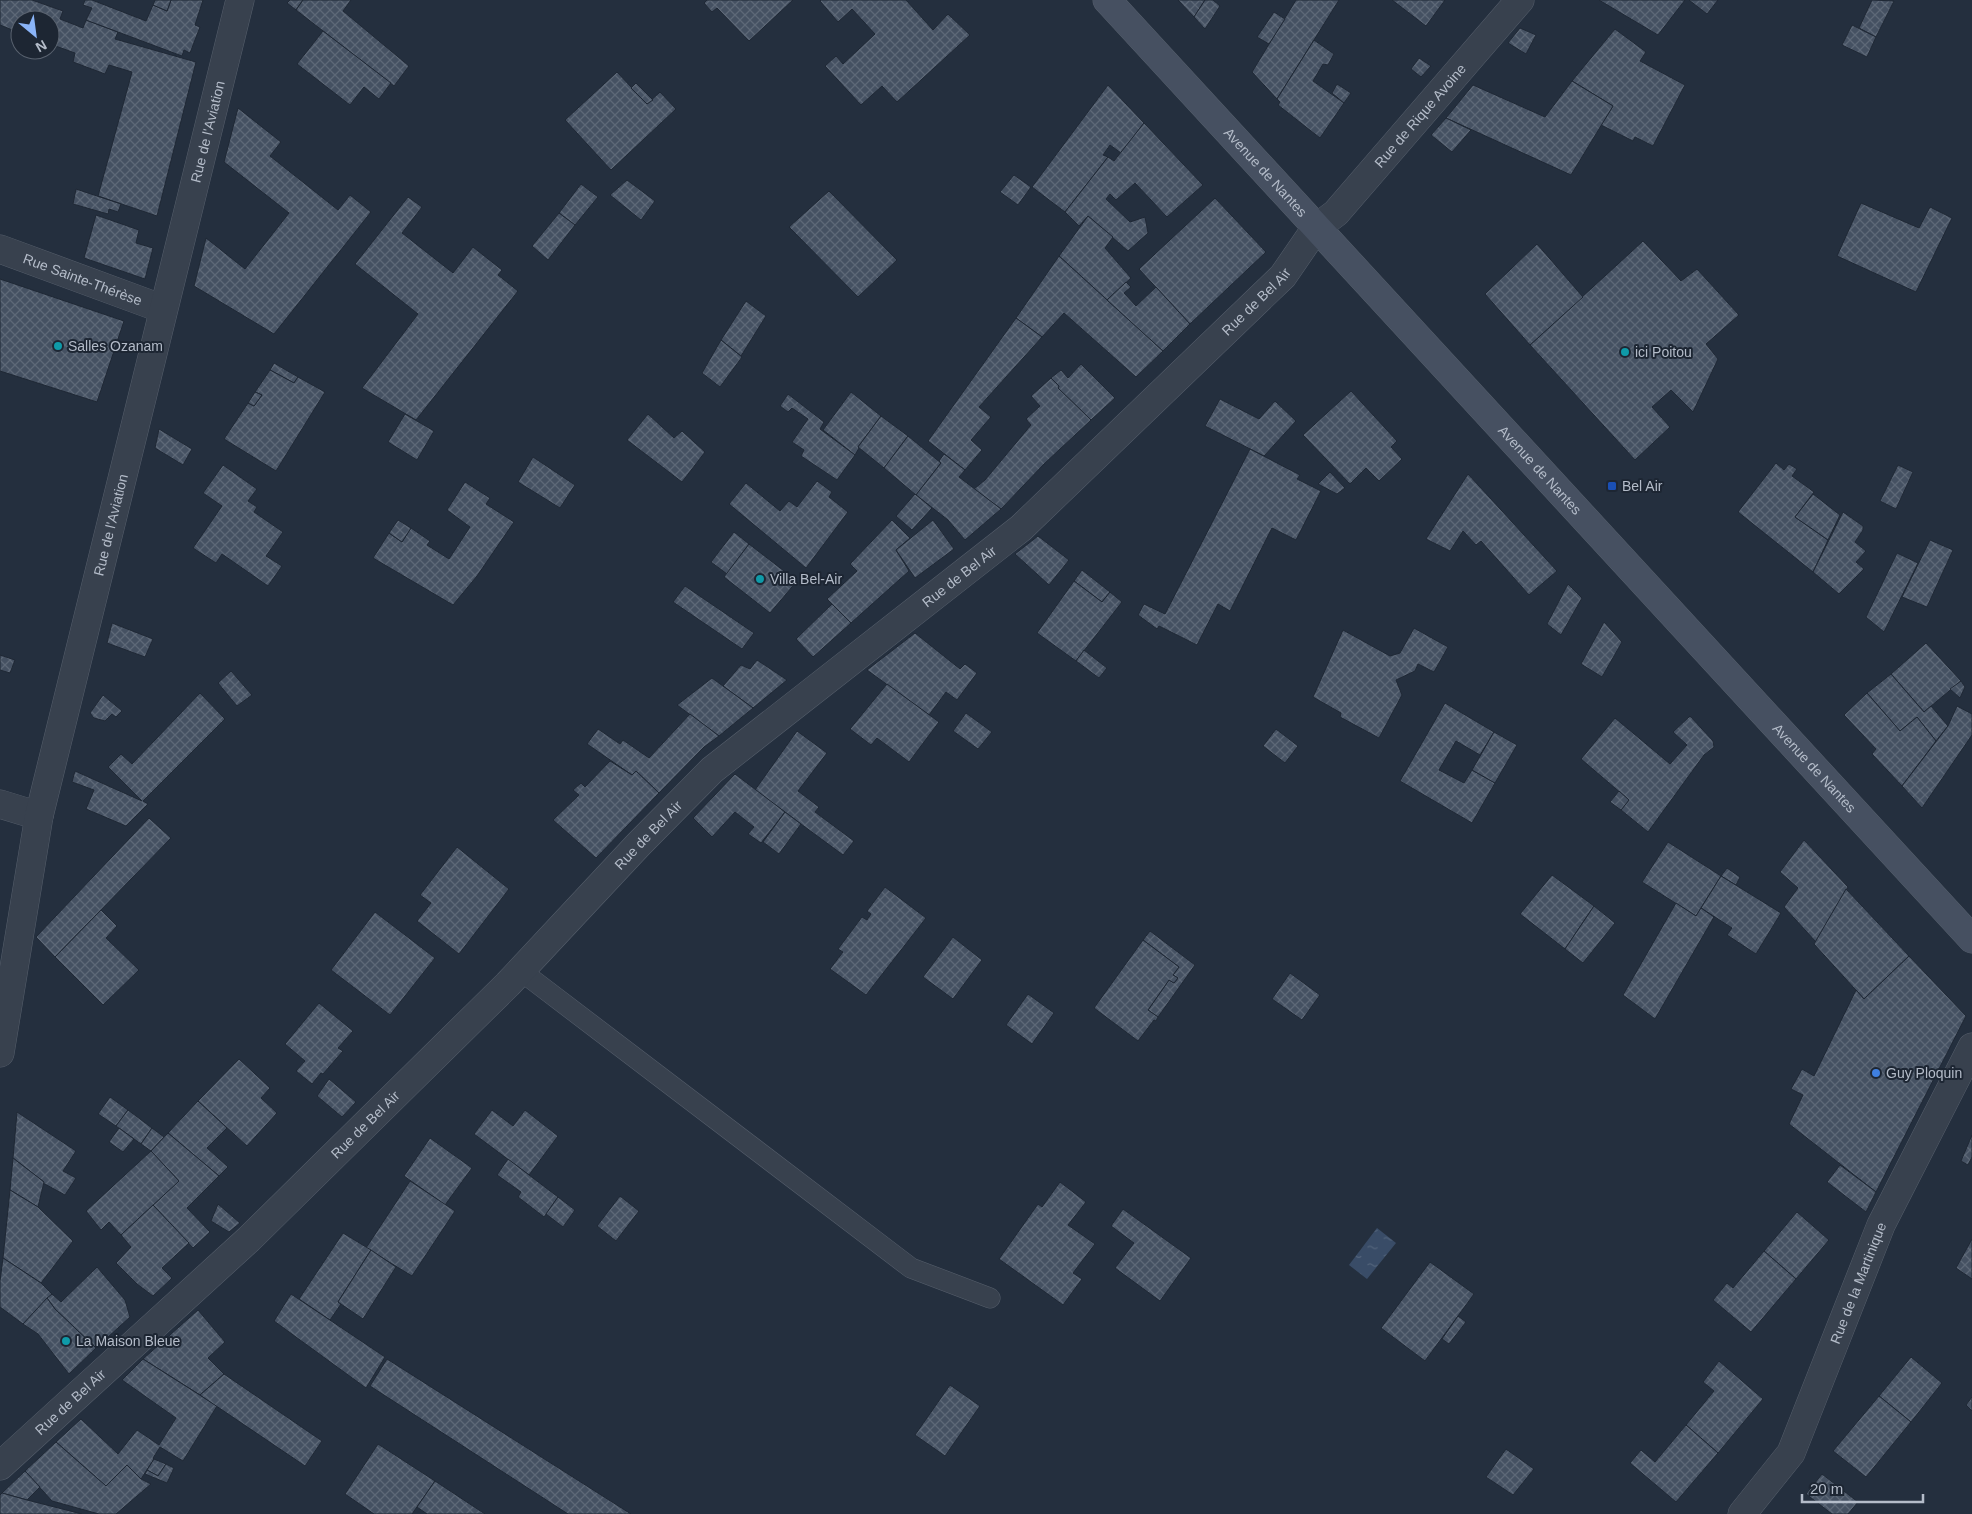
<svg xmlns="http://www.w3.org/2000/svg" width="1972" height="1514" font-family="Helvetica,sans-serif">
<defs>
<pattern id="water-ripples" width="26" height="14" patternUnits="userSpaceOnUse" patternTransform="scale(1.25)"><rect width="26" height="14" fill="#394c67"/><path d="M2 4q2-2 4 0t4 0M15 11q2-2 4 0t4 0" fill="none" stroke="#53647b"/></pattern>
<pattern id="building-cross-hatch" width="8" height="8" patternUnits="userSpaceOnUse" patternTransform="scale(1.25)"><rect width="8" height="8" fill="#455162"/><path d="M0 0l8 8M0 8l8-8" fill="none" stroke="#5d6877"/></pattern>
</defs>
<rect width="100%" height="100%" fill="#242f3e"/>
<path fill="url(#water-ripples)" d="M1377 1228 1396 1243 1367 1279 1349 1265Z"/>
<g fill="url(#building-cross-hatch)" stroke="#1f2835">
<path d="M0 0H32L63 11 60 19 83 28 86 20 118 32 115 39 196 62 157 216 98 196 132 72 109 65 105 74 73 62 75 53 50 44V20H20V33L0 25Z"/>
<path d="M85 0H92L146 21 153 5 167 11 171 0H203L195 25 200 27 190 53 184 50 182 56 86 20 92 8 83 5Z"/>
<path d="M155 0H171L167 11 153 5Z"/>
<path d="M290 0H303L296 10 287 3Z"/>
<path d="M303 0H351L343 11 409 66 394 86 296 10Z"/>
<path d="M707 0H793L749 41 717 8 712 12 704 3Z"/>
<path d="M821 0H906L933 30 948 14 970 35 897 102 882 86 861 105 825 66 836 56 843 64 875 34 852 9 838 22 820 1Z"/>
<path d="M1178 0H1205L1194 17Z"/>
<path d="M1205 0H1213L1220 6 1205 29 1194 17Z"/>
<path d="M1296 0H1339L1277 99 1252 72Z"/>
<path d="M1392 0H1445L1426 26Z"/>
<path d="M1599 0H1685L1658 35Z"/>
<path d="M1689 0H1718L1707 14Z"/>
<path d="M1872 0 1894 1 1876 37 1859 28Z"/>
<path d="M1274 12 1285 19 1269 44 1257 37Z"/>
<path d="M1852 25 1876 37 1867 57 1842 45Z"/>
<path d="M1520 28 1536 35 1526 54 1508 43Z"/>
<path d="M1615 29 1646 52 1640 61 1685 85 1653 146 1635 137 1633 141 1601 125 1613 106 1572 81Z"/>
<path d="M323 31 391 83 379 99 364 87 350 105 297 64Z"/>
<path d="M1314 40 1334 54 1328 65 1323 64 1313 81 1344 103 1320 138 1278 105 1280 102 1277 99Z"/>
<path d="M1419 58 1431 66 1421 77 1411 69Z"/>
<path d="M617 72 647 104 660 92 676 109 611 170 565 120Z"/>
<path d="M1572 81 1613 106 1571 175 1446 118 1473 85 1545 117Z"/>
<path d="M636 83 653 100 647 104 631 88Z"/>
<path d="M1337 84 1351 93 1344 103 1332 93Z"/>
<path d="M1108 85 1144 123 1121 153 1110 145 1103 155 1108 157 1065 212 1032 187Z"/>
<path d="M238 108 281 142 270 156 338 210 350 195 371 212 274 334 194 286 206 238 245 269 289 213 224 162Z"/>
<path d="M1446 118 1471 130 1452 152 1431 135Z"/>
<path d="M1144 123 1203 185 1167 217 1135 183 1116 200 1110 194 1106 199 1130 222 1145 217 1148 233 1128 251 1088 216 1079 226 1065 212 1108 157 1114 161Z"/>
<path d="M1014 175 1031 187 1018 205 1000 192Z"/>
<path d="M627 180 655 201 641 220 610 195Z"/>
<path d="M581 184 598 197 575 225 559 213Z"/>
<path d="M76 189 121 204 118 212 109 209 108 214 73 204Z"/>
<path d="M829 191 897 260 858 297 789 227Z"/>
<path d="M408 197 422 207 402 233 453 273 473 247 502 270 498 275 518 291 416 420 362 388 418 314 355 264Z"/>
<path d="M1215 198 1266 252 1190 324 1139 269Z"/>
<path d="M1861 203 1919 228 1930 207 1952 218 1916 292 1837 256Z"/>
<path d="M559 213 575 225 548 260 532 246Z"/>
<path d="M96 215 139 230 136 243 153 248 145 279 84 258Z"/>
<path d="M1088 216 1113 237 1105 248 1131 278 1107 300 1059 256Z"/>
<path d="M1643 241 1681 281 1697 269 1739 315 1706 344 1718 359 1693 412 1671 390 1652 407 1670 427 1635 460 1530 345Z"/>
<path d="M1537 244 1583 297 1530 345 1485 294Z"/>
<path d="M1059 256 1163 351 1136 377 1064 313 1042 337 1016 318Z"/>
<path d="M0 279 124 321 97 402 0 371Z"/>
<path d="M1126 282 1131 287 1124 293 1136 306 1156 287 1190 324 1163 351 1107 300Z"/>
<path d="M746 301 766 316 741 356 721 340Z"/>
<path d="M1016 318 1042 337 979 407 991 417 971 440 982 450 965 470 928 441Z"/>
<path d="M721 340 742 357 720 387 702 373Z"/>
<path d="M274 363 298 377 294 383 270 370Z"/>
<path d="M1081 364 1115 398 1091 420 1058 388 1059 386 1051 378 1061 370 1068 378Z"/>
<path d="M270 370 294 383 298 377 325 392 276 471 224 439 248 403 254 406 262 395 255 392Z"/>
<path d="M1051 378 1059 386 1058 388 1091 420 1044 464 1001 509 974 489 985 480 1031 425 1026 419 1040 406 1031 396Z"/>
<path d="M1351 391 1397 441 1391 447 1402 459 1379 481 1366 468 1350 484 1303 435Z"/>
<path d="M255 392 262 395 254 406 248 403Z"/>
<path d="M851 392 881 416 858 447 859 448 855 455 823 430Z"/>
<path d="M788 394 824 422 820 429 855 455 837 480 801 456 804 450 792 442 808 419 792 408 788 412 780 406Z"/>
<path d="M1220 399 1259 419 1275 401 1296 421 1264 456 1205 426Z"/>
<path d="M405 414 434 431 417 460 388 442Z"/>
<path d="M648 414 674 438 682 431 705 452 682 482 627 440Z"/>
<path d="M881 416 908 436 884 468 858 447Z"/>
<path d="M159 429 192 449 183 465 155 448Z"/>
<path d="M908 436 941 463 916 495 884 468Z"/>
<path d="M1250 449 1300 475 1297 479 1321 491 1296 540 1272 528 1230 611 1218 604 1197 645 1159 626 1157 629 1138 615 1144 604 1165 614Z"/>
<path d="M944 454 965 470 959 477 1001 509 965 540 948 520 916 495 941 463 939 461Z"/>
<path d="M533 457 575 485 560 508 518 482Z"/>
<path d="M1776 463 1784 470 1789 464 1797 469 1792 476 1814 492 1795 517 1828 540 1813 572 1738 512Z"/>
<path d="M223 465 257 489 248 501 257 507 254 512 283 532 266 556 282 566 268 586 222 554 216 563 193 548 222 506 203 493Z"/>
<path d="M1898 465 1913 472 1896 509 1880 501Z"/>
<path d="M1330 472 1345 488 1337 494 1318 484Z"/>
<path d="M1468 474 1557 571 1529 595 1481 541 1476 545 1463 531 1450 551 1426 539Z"/>
<path d="M817 481 832 492 829 497 848 512 806 568 729 504 746 483 780 511 789 501 797 507Z"/>
<path d="M465 482 490 498 486 504 514 522 477 576 453 605 373 558 389 533 402 542 411 528 430 541 427 545 449 559 470 527 447 510Z"/>
<path d="M915 494 932 508 912 530 896 516Z"/>
<path d="M1813 494 1840 515 1828 540 1795 517Z"/>
<path d="M1843 512 1863 526V530L1855 542 1866 551 1856 562 1864 569 1839 594 1813 572Z"/>
<path d="M398 520 411 528 402 542 389 533Z"/>
<path d="M892 520 910 538 896 550 909 571 851 623 827 599 857 571 850 564Z"/>
<path d="M933 520 954 549 915 578 896 550Z"/>
<path d="M734 532 749 544 727 574 711 562Z"/>
<path d="M1038 536 1069 560 1049 585 1015 554Z"/>
<path d="M1930 540 1953 550 1927 607 1902 597Z"/>
<path d="M749 544 797 581 770 613 724 577Z"/>
<path d="M1897 553 1918 563 1884 632 1866 617Z"/>
<path d="M1082 570 1110 592 1102 602 1074 581Z"/>
<path d="M1074 581 1102 602 1110 592 1122 602 1076 661 1037 633Z"/>
<path d="M1568 584 1582 598 1561 635 1547 624Z"/>
<path d="M685 586 754 633 742 649 673 602Z"/>
<path d="M832 604 851 623 813 657 796 639Z"/>
<path d="M1604 622 1622 642 1602 677 1581 664Z"/>
<path d="M112 623 153 639 145 657 107 643Z"/>
<path d="M1414 628 1448 647 1434 672 1418 664 1415 671 1396 680 1402 695 1379 738 1340 717 1341 713 1313 697 1343 630 1390 656 1400 653Z"/>
<path d="M915 633 960 669 965 664 977 673 957 700 946 692 929 715 867 670Z"/>
<path d="M1926 643 1961 681 1924 712 1891 674Z"/>
<path d="M1084 650 1107 668 1099 678 1076 661Z"/>
<path d="M0 655 15 660 10 673 0 670Z"/>
<path d="M757 660 787 680 753 708 723 686 741 665 750 669Z"/>
<path d="M231 671 252 695 237 706 218 683Z"/>
<path d="M1891 674 1924 712 1931 706 1948 726 1936 741 1917 717 1900 731 1867 693Z"/>
<path d="M712 678 753 708 719 736 677 705Z"/>
<path d="M1961 681 1965 687 1960 698 1950 689Z"/>
<path d="M887 684 939 722 909 762 877 738 871 745 850 729Z"/>
<path d="M200 693 225 719 143 801 148 804 126 826 86 809 94 790 72 782 75 771 142 801 108 767 121 754 132 764Z"/>
<path d="M1867 693 1900 731 1917 717 1936 741 1902 786 1872 754 1876 749 1844 715Z"/>
<path d="M103 695 122 711 116 717 112 714 105 721 94 718 90 713Z"/>
<path d="M1445 703 1494 732 1480 755 1456 741 1439 770 1464 783 1472 770 1495 783 1472 823 1400 781Z"/>
<path d="M1957 706 1972 714V735L1922 808 1902 786 1948 726Z"/>
<path d="M966 713 992 732 978 749 953 731Z"/>
<path d="M690 714 719 736 704 747 659 793 636 771 632 775 587 744 598 729 620 744 623 740 649 758Z"/>
<path d="M1690 716 1713 741 1714 747 1704 755 1648 832 1621 810 1629 800 1581 759 1615 718 1670 764 1687 745 1673 732Z"/>
<path d="M1276 729 1298 746 1285 763 1263 746Z"/>
<path d="M797 731 827 753 798 791 819 807 815 812 854 841 843 855 755 790Z"/>
<path d="M1494 732 1517 745 1495 783 1472 770Z"/>
<path d="M610 761 632 775 636 771 659 793 596 858 553 820 579 795 573 790 581 783 585 787Z"/>
<path d="M735 774 785 812 761 843 748 834 754 827 735 812 712 837 693 818Z"/>
<path d="M1619 791 1629 800 1621 810 1610 802Z"/>
<path d="M785 812 801 824 779 854 763 842Z"/>
<path d="M149 818 171 838 55 957 36 937Z"/>
<path d="M1804 840 1848 887 1816 942 1784 907 1798 888 1780 872Z"/>
<path d="M1668 842 1721 876 1696 916 1642 882Z"/>
<path d="M457 847 509 889 459 954 417 921 431 903 420 895Z"/>
<path d="M1727 868 1740 877 1736 885 1721 876Z"/>
<path d="M1552 875 1594 906 1565 949 1520 914Z"/>
<path d="M1721 876 1781 913 1756 954 1727 935 1732 928 1701 908Z"/>
<path d="M885 887 926 918 866 995 830 969 843 952 838 949 862 917 867 920 871 914 867 911Z"/>
<path d="M1846 889 1909 956 1864 999 1814 944Z"/>
<path d="M1676 903 1696 916 1701 908 1714 917 1655 1019 1623 995Z"/>
<path d="M1594 906 1615 923 1583 963 1565 949Z"/>
<path d="M101 910 117 926 106 938 139 970 103 1005 55 957Z"/>
<path d="M375 912 435 958 390 1015 331 970Z"/>
<path d="M1150 931 1195 965 1158 1017 1148 1010 1169 980 1174 983 1178 978 1173 975 1179 967 1143 940Z"/>
<path d="M953 937 982 960 953 999 923 977Z"/>
<path d="M1143 940 1179 967 1173 975 1178 978 1174 983 1169 980 1148 1010 1158 1017 1156 1021 1154 1020 1138 1041 1094 1008Z"/>
<path d="M1909 956 1966 1016 1876 1192 1789 1124 1803 1095 1791 1089 1802 1069 1814 1076 1856 990 1864 999Z"/>
<path d="M1290 973 1320 995 1302 1020 1272 999Z"/>
<path d="M1028 994 1054 1013 1032 1044 1006 1025Z"/>
<path d="M319 1003 353 1031 338 1048 343 1051 323 1074 321 1073 312 1084 296 1071 305 1061 285 1044Z"/>
<path d="M239 1059 270 1088 261 1098 277 1113 247 1146 198 1101Z"/>
<path d="M329 1079 356 1102 342 1117 317 1096Z"/>
<path d="M110 1097 128 1110 116 1126 98 1114Z"/>
<path d="M198 1101 227 1128 207 1148 228 1167 219 1176 168 1133Z"/>
<path d="M128 1110 152 1128 141 1144 116 1126Z"/>
<path d="M492 1110 513 1126 525 1110 558 1136 529 1175 474 1134Z"/>
<path d="M17 1112 76 1151 63 1171 76 1178 65 1195 43 1183 44 1182 13 1158Z"/>
<path d="M119 1128 134 1139 123 1152 109 1142Z"/>
<path d="M152 1128 164 1137 151 1151 141 1144Z"/>
<path d="M168 1133 219 1176 187 1208 210 1232 193 1248 153 1205 179 1181 151 1151Z"/>
<path d="M1972 1135V1157L1968 1165 1961 1161Z"/>
<path d="M430 1138 472 1168 445 1205 404 1176Z"/>
<path d="M151 1151 179 1181 121 1235 109 1222 101 1230 86 1211Z"/>
<path d="M13 1158 44 1182 38 1207 10 1190Z"/>
<path d="M508 1159 558 1197 544 1217 518 1197 521 1192 497 1175Z"/>
<path d="M1840 1165 1876 1192 1866 1212 1827 1182Z"/>
<path d="M410 1181 455 1211 412 1276 366 1248Z"/>
<path d="M1060 1182 1086 1202 1068 1225 1095 1244 1073 1273 1082 1279 1063 1305 999 1259 1038 1204 1042 1207Z"/>
<path d="M10 1190 38 1207 73 1241 41 1283 3 1258Z"/>
<path d="M620 1196 639 1211 616 1241 597 1226Z"/>
<path d="M558 1197 575 1210 563 1227 546 1214Z"/>
<path d="M218 1204 240 1223 229 1232 211 1221Z"/>
<path d="M153 1205 189 1243 162 1268 172 1278 153 1296 137 1284 116 1263 131 1247 121 1235Z"/>
<path d="M1123 1209 1191 1258 1160 1301 1115 1268 1134 1243 1111 1226Z"/>
<path d="M1797 1212 1829 1240 1796 1279 1764 1251Z"/>
<path d="M343 1233 371 1250 338 1302 341 1304 330 1320 299 1299Z"/>
<path d="M1972 1239V1279L1956 1268Z"/>
<path d="M371 1250 396 1267 363 1319 338 1302Z"/>
<path d="M1764 1251 1796 1279 1751 1332 1713 1300 1727 1283 1733 1288Z"/>
<path d="M3 1258 41 1283 52 1294 23 1324 0 1307V1281Z"/>
<path d="M1430 1262 1474 1294 1425 1361 1381 1328Z"/>
<path d="M97 1267 125 1300 130 1317 96 1348 55 1309 47 1298 52 1294 61 1302Z"/>
<path d="M291 1294 385 1357 366 1388 274 1321Z"/>
<path d="M47 1298 55 1309 96 1348 69 1374 38 1334 23 1324Z"/>
<path d="M198 1310 225 1342 208 1358 224 1374 200 1395 143 1359Z"/>
<path d="M1458 1316 1466 1322 1449 1344 1442 1339Z"/>
<path d="M1911 1357 1942 1383 1911 1422 1879 1396Z"/>
<path d="M143 1359 217 1406 183 1461 160 1447 153 1458 154 1459 141 1479 127 1465 106 1486 56 1442 81 1419 118 1454 137 1430 159 1445 176 1418 122 1380Z"/>
<path d="M387 1359 631 1514H568L370 1386Z"/>
<path d="M1719 1361 1763 1399 1718 1453 1686 1425 1714 1391 1703 1382Z"/>
<path d="M224 1374 322 1441 305 1466 200 1395Z"/>
<path d="M950 1385 980 1406 945 1456 915 1435Z"/>
<path d="M1879 1396 1911 1422 1866 1477 1833 1451Z"/>
<path d="M1972 1397V1411L1966 1405Z"/>
<path d="M1686 1425 1718 1453 1676 1502 1630 1463 1641 1450 1655 1462Z"/>
<path d="M56 1442 106 1486 127 1465 141 1479 151 1484 116 1514H99L52 1501 25 1471Z"/>
<path d="M378 1444 435 1481 412 1514H374L345 1494Z"/>
<path d="M1506 1449 1534 1469 1513 1495 1486 1477Z"/>
<path d="M154 1459 166 1464 158 1476 147 1470Z"/>
<path d="M166 1464 174 1468 167 1483 145 1474 147 1470 158 1476Z"/>
<path d="M25 1471 40 1487 27 1500 2 1493Z"/>
<path d="M1822 1474 1858 1502 1848 1514H1832L1806 1494Z"/>
<path d="M435 1481 485 1514H427L417 1507Z"/>
<path d="M2 1493 27 1500 82 1514H0V1495Z"/>
</g>
<g fill="none" stroke-linecap="round" stroke-linejoin="round">
<g stroke="#565f6c" stroke-width="21">
<path id="lane" d="M521 971 911 1268 990 1298"/>
</g>
<g stroke="#565f6c" stroke-width="29">
<g id="street">
<path id="s1" d="M0 249 163 309"/>
<path d="M0 804 39 816"/>
<path id="s2" d="M0 1053 39 816 240 0"/>
<path id="s3" d="M0 1466 249 1239 508 984 638 845 712 770 1021 528 1283 276 1316 228 1336 213 1520 0"/>
<path id="s4" d="M1742 1514 1791 1453 1881 1225 1972 1047"/>
</g>
</g>
<g stroke="#565f6c" stroke-width="29">
<g id="secondary">
<path id="s5" d="M1107 0 1972 939"/>
</g>
</g>
<use href="#lane" stroke="#38414e" stroke-width="20"/>
<use href="#street" stroke="#38414e" stroke-width="28"/>
<use href="#secondary" stroke="#465061" stroke-width="28"/>
</g>
<g fill="#0f9aa8" stroke="#1d2633" stroke-width="2">
<circle cx="58" cy="346" r="5"/>
<circle cx="1625" cy="352" r="5"/>
<circle cx="760" cy="579" r="5"/>
<circle cx="66" cy="1341" r="5"/>
</g>
<rect fill="#1a4fb4" stroke="#1d2633" stroke-width="2" x="1607" y="481" width="10" height="10" rx="2.5"/>
<circle fill="#3f7fe0" stroke="#1d2633" stroke-width="2" cx="1876" cy="1073" r="5"/>
<g text-anchor="middle" stroke-width="4" stroke-linejoin="round" paint-order="stroke">
<g font-size="14" fill="#b4bcc9" stroke="#1d2633">
<text dy="5" stroke="none"><textPath href="#s3" startOffset="1964">Rue de Rique Avoine</textPath></text>
<text dy="5" stroke="none"><textPath href="#s2" startOffset="945">Rue de l'Aviation</textPath></text>
<text dy="5" stroke="none"><textPath href="#s5" startOffset="234">Avenue de Nantes</textPath></text>
<text dy="5" stroke="none"><textPath href="#s1" startOffset="88">Rue Sainte-Thérèse</textPath></text>
<text dy="5" stroke="none"><textPath href="#s3" startOffset="1715">Rue de Bel Air</textPath></text>
<text dy="5" stroke="none"><textPath href="#s5" startOffset="639">Avenue de Nantes</textPath></text>
<text dy="5" stroke="none"><textPath href="#s2" startOffset="540">Rue de l'Aviation</textPath></text>
<text dy="5" stroke="none"><textPath href="#s3" startOffset="1310">Rue de Bel Air</textPath></text>
<text dy="5" stroke="none"><textPath href="#s5" startOffset="1044">Avenue de Nantes</textPath></text>
<text dy="5" stroke="none"><textPath href="#s3" startOffset="905">Rue de Bel Air</textPath></text>
<text dy="5" stroke="none"><textPath href="#s3" startOffset="500">Rue de Bel Air</textPath></text>
<text dy="5" stroke="none"><textPath href="#s4" startOffset="261">Rue de la Martinique</textPath></text>
<text dy="5" stroke="none"><textPath href="#s3" startOffset="95">Rue de Bel Air</textPath></text>
</g>
<g font-size="14" fill="#b4bcc9" stroke="#1d2633" text-anchor="start">
<text x="68" y="351">Salles Ozanam</text>
<text x="1635" y="357">ici Poitou</text>
<text x="1622" y="491">Bel Air</text>
<text x="770" y="584">Villa Bel-Air</text>
<text x="1886" y="1078">Guy Ploquin</text>
<text x="76" y="1346">La Maison Bleue</text>
</g>
</g>
<g transform="translate(35 35) rotate(151)"><circle r="24" fill="#1d2633" stroke="#59626f"/>
<path d="M0-4L9 19L0 12L-9 19Z" fill="#8ab4f8"/>
<text y="-8" font-size="14" font-weight="bold" text-anchor="middle" fill="#b4bcc9">N</text>
</g>
<path d="M1802 1494v8h121v-8" fill="none" stroke="#b4bcc9" stroke-width="2.5"/>
<text x="1810" y="1494" font-size="15" fill="#b4bcc9" stroke="#1d2633" stroke-width="4" paint-order="stroke">20 m</text>
</svg>
